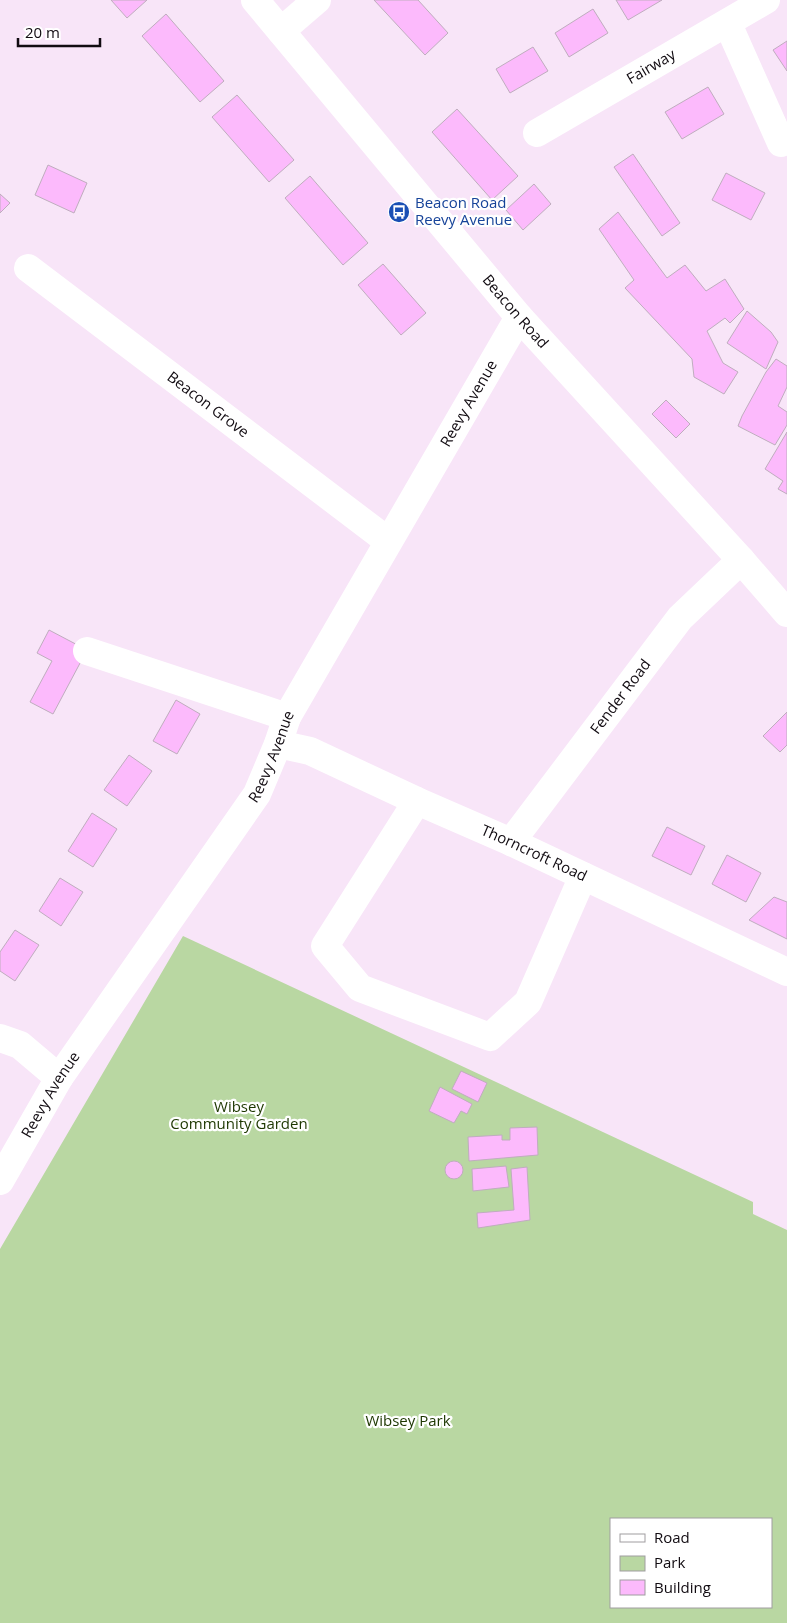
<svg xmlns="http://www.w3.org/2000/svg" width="787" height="1623" font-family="'Open Sans',sans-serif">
<rect width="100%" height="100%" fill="#f8e5f8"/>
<path fill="#b9d7a2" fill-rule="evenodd" d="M183 936 753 1202V1214L787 1230V1623H0V1249ZM611 1519H771V1607H611Z"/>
<g fill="#fcbafc" stroke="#bfadbe">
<path d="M111 0H147L127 18Z"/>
<path d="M374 0H418L448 33 425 55Z"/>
<path d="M616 0H662L628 20Z"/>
<path d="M593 9 608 33 569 57 555 33Z"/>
<path d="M166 14 224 81 200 102 142 36Z"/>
<path d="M787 41V71L773 50Z"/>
<path d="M533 47 548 71 510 93 496 69Z"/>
<path d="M708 87 724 114 682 139 665 112Z"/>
<path d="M237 95 294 160 269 182 212 117Z"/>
<path d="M457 109 518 176 492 200 432 132Z"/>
<path d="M633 154 680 223 662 236 614 167Z"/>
<path d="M48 165 87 183 74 213 35 195Z"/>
<path d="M726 173 765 193 751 220 712 200Z"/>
<path d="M310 176 368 243 343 265 285 198Z"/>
<path d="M534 184 551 204 523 230 506 210Z"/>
<path d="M0 194 10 203 0 213Z"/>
<path d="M618 212 667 278 685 265 706 291 725 279 744 309 730 323 725 318 707 331 723 363 738 372 724 394 694 377 692 359 625 288 634 280 599 229Z"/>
<path d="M383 264 426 313 401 335 358 285Z"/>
<path d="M747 311 771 332 778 342 766 369 727 343Z"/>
<path d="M776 359 787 366V387L778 406 787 412V425L775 445 738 426 742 416 766 372Z"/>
<path d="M666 400 690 424 676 438 652 414Z"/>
<path d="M787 432V494L778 489 783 481 765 469Z"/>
<path d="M49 630 87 650 53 714 30 702 52 661 37 653Z"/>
<path d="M176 700 200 714 177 754 153 741Z"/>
<path d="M787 712V745L780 752 763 736Z"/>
<path d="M129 755 152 771 127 806 104 790Z"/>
<path d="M92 813 117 829 93 867 68 851Z"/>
<path d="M667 827 705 846 691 875 652 856Z"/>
<path d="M727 855 761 873 746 902 712 884Z"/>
<path d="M60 878 83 892 61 926 39 911Z"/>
<path d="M774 897 787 902V939L749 920Z"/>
<path d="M15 930 39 945 15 981 0 971V952Z"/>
<path d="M461 1071 487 1083 478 1102 452 1089Z"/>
<path d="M440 1087 472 1104 467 1114 461 1111 454 1123 429 1111Z"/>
<path d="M537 1127 538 1155 469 1161 468 1137 502 1135V1140H510V1128Z"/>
<circle cx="454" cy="1170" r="9"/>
<path d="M506 1166 509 1187 473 1191 472 1169Z"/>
<path d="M527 1167 530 1220 478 1228 477 1213 514 1210 511 1169Z"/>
</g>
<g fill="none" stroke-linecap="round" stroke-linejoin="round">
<g stroke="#fff" stroke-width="28">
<path d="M728 24 781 143"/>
<path d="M281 31 317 0"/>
<path id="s1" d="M537 133 766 0"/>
<path id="s2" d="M28 268 388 541"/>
<path d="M87 651 287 717"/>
<path id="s3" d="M278 744 310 751 417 801 511 842 787 972"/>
<path d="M417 801 325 946 360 988 490 1037 528 1002 583 876"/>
<path id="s4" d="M511 842 680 618 741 560"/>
<path d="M0 1038 20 1045 59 1078"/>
<path id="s5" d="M0 1181 59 1078 257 794 278 744 287 717 519 317"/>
</g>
<path stroke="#fff" stroke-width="28" id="s6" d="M255 0 519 317 741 560 787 613"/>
</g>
<defs>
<g id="bus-disc" transform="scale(1.125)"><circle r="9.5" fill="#1a4fb4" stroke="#fff"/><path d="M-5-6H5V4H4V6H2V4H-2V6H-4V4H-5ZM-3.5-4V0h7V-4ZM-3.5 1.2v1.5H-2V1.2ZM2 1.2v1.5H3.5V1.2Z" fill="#fff"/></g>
</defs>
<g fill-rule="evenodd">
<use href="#bus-disc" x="399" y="212"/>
</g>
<g text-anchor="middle" stroke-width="4.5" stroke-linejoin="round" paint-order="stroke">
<g font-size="15" fill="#110b11" stroke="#fff">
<text dy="5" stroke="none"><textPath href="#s1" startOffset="132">Fairway</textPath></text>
<text dy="5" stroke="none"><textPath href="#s6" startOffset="406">Beacon Road</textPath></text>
<text dy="5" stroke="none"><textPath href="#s5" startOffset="910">Reevy Avenue</textPath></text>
<text dy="5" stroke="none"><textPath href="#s2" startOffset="226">Beacon Grove</textPath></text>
<text dy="5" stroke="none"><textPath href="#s4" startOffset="182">Fender Road</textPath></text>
<text dy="5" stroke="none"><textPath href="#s5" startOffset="505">Reevy Avenue</textPath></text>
<text dy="5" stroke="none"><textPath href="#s3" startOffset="279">Thorncroft Road</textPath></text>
<text dy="5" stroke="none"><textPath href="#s5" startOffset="100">Reevy Avenue</textPath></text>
</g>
<g font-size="15" fill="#164399" stroke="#fff" text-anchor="start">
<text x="415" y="208">Beacon Road<tspan x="415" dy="17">Reevy Avenue</tspan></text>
</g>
<g font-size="15" fill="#1d3700" stroke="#fff">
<text x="239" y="1112">Wibsey<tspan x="239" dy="17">Community Garden</tspan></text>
<text x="408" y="1426">Wibsey Park</text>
</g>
</g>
<rect x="610" y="1518" width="162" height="90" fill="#ffffff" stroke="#a09da0"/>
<rect x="620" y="1534" width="25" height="8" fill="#ffffff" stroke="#a09da0"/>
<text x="654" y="1543" font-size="15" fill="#110b11">Road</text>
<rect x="620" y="1556" width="25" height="15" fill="#b9d7a2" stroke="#a09da0"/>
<text x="654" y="1568" font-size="15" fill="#110b11">Park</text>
<rect x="620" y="1580" width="25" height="15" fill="#fcbafc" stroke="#a09da0"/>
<text x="654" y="1593" font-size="15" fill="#110b11">Building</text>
<path d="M18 38v8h82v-8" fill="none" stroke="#110b11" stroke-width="2.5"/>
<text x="25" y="38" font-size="15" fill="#110b11" stroke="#ffffff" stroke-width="4" paint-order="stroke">20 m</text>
</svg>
